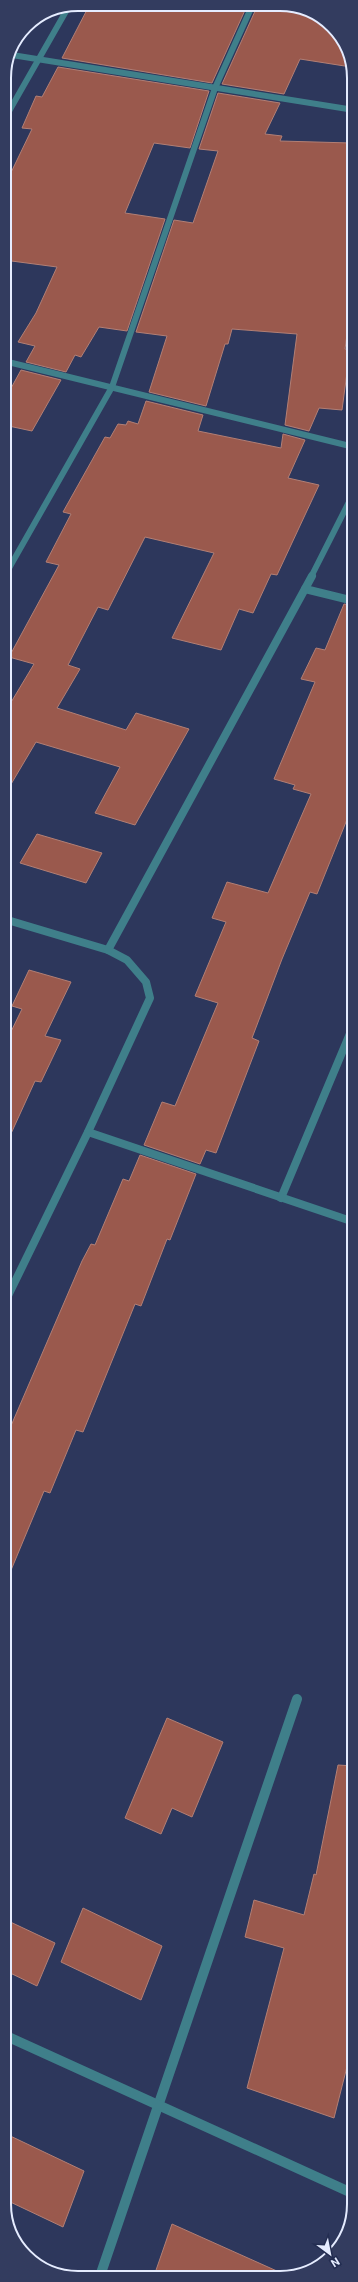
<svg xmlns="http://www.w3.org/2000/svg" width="358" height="2282" font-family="Roboto,sans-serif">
<rect width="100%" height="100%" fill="#2d375c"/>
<g fill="#9a594d" stroke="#b27f75">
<path d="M90 4 210 5 246 8 212 83 62 58Z"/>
<path d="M289 6H299L336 29 351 67 300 59 284 94 222 84 256 9 287 11Z"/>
<path d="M58 67 209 91 190 148 154 143 125 213 165 219 127 331 99 327 81 357 75 355 66 372 26 362 35 346 18 342 36 313 57 267 4 260V187L32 129 22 128 36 96 42 97Z"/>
<path d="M218 93 280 103 265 134 282 136 280 141 351 143 354 284 345 349 350 350 342 410 319 408 309 431 285 425 297 334 232 329 228 344H225L206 406 149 392 167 336 136 332 174 220 193 223 218 151 199 149Z"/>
<path d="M21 370 61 380 32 431 4 425V401Z"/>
<path d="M146 401 203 415 198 431 281 448 283 434 305 440 288 478 319 485 277 575 271 574 253 613 239 609 221 650 172 638 214 553 145 537 108 610 98 607 68 665 80 669 57 708 126 730 136 713 189 729 135 825 95 813 120 767 36 742 4 796V714L34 664 9 657 59 565 46 562 71 514 63 512 105 437 110 438 118 424 126 425 128 421 138 424Z"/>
<path d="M344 604 354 606V802L317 894 310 892 282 959 252 1038 259 1041 216 1153 206 1150 200 1164 144 1145 162 1102 175 1106 218 1003 195 996 226 922 212 918 227 882 268 893 311 794 293 789 295 785 274 779 315 682 301 679 316 648 325 650Z"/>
<path d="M37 834 102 853 86 883 20 863Z"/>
<path d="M29 970 71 982 45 1036 61 1040 41 1082 35 1081 4 1149V1046L22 1009 12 1006Z"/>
<path d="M140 1155 196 1174 170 1240 167 1239 141 1306 135 1304 83 1432 76 1430 50 1493 44 1491 4 1587V1442L82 1261 91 1244 95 1245 123 1179 129 1181Z"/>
<path d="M167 1718 223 1742 192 1817 172 1808 161 1834 125 1818Z"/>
<path d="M338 1765 354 1766V2039L334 2118 247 2088 284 1948 245 1937 254 1900 304 1915 314 1874 316 1875Z"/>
<path d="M83 1908 162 1946 141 2000 61 1962Z"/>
<path d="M4 1919 55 1943 37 1986 4 1970Z"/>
<path d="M4 2133 84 2171 63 2227 4 2199Z"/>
<path d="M172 2224 288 2276H154Z"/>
</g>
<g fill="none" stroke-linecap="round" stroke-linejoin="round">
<g stroke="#3f7f8a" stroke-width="8">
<path d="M305 589 354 601"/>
<path d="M281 1198 354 1024"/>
</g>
<path stroke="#3f7f8a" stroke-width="10" d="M100 2276 297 1699"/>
<g stroke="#3f7f8a" stroke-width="6">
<path d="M12 55 354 110"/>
<path d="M4 120 69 6"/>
<path d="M4 361 354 447"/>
<path d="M4 577 112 387 215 88 252 6"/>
<path d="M311 577 354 492"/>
</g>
<g stroke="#3f7f8a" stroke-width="8">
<path d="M4 577 5 576"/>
<path d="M4 919 108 950 127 960 146 982 150 998 88 1132 4 1304"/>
<path d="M108 950 312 576"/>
<path d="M88 1132 354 1222"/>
</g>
<path stroke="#3f7f8a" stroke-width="10" d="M4 2035 354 2194"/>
</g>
<path d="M0 0H358V2282H0ZM78 11H280A67 67 0 0 1 347 78V2204A67 67 0 0 1 280 2271H78A67 67 0 0 1 11 2204V78A67 67 0 0 1 78 11Z" fill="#333c5f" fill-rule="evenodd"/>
<path fill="none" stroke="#e5ecff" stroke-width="2" d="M78 11H280A67 67 0 0 1 347 78V2204A67 67 0 0 1 280 2271H78A67 67 0 0 1 11 2204V78A67 67 0 0 1 78 11Z"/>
<g transform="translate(330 2254) rotate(148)" stroke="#232d51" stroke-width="3" paint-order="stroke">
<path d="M0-3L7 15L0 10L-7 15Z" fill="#e5ecff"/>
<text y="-6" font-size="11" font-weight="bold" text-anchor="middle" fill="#e5ecff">N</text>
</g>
</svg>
